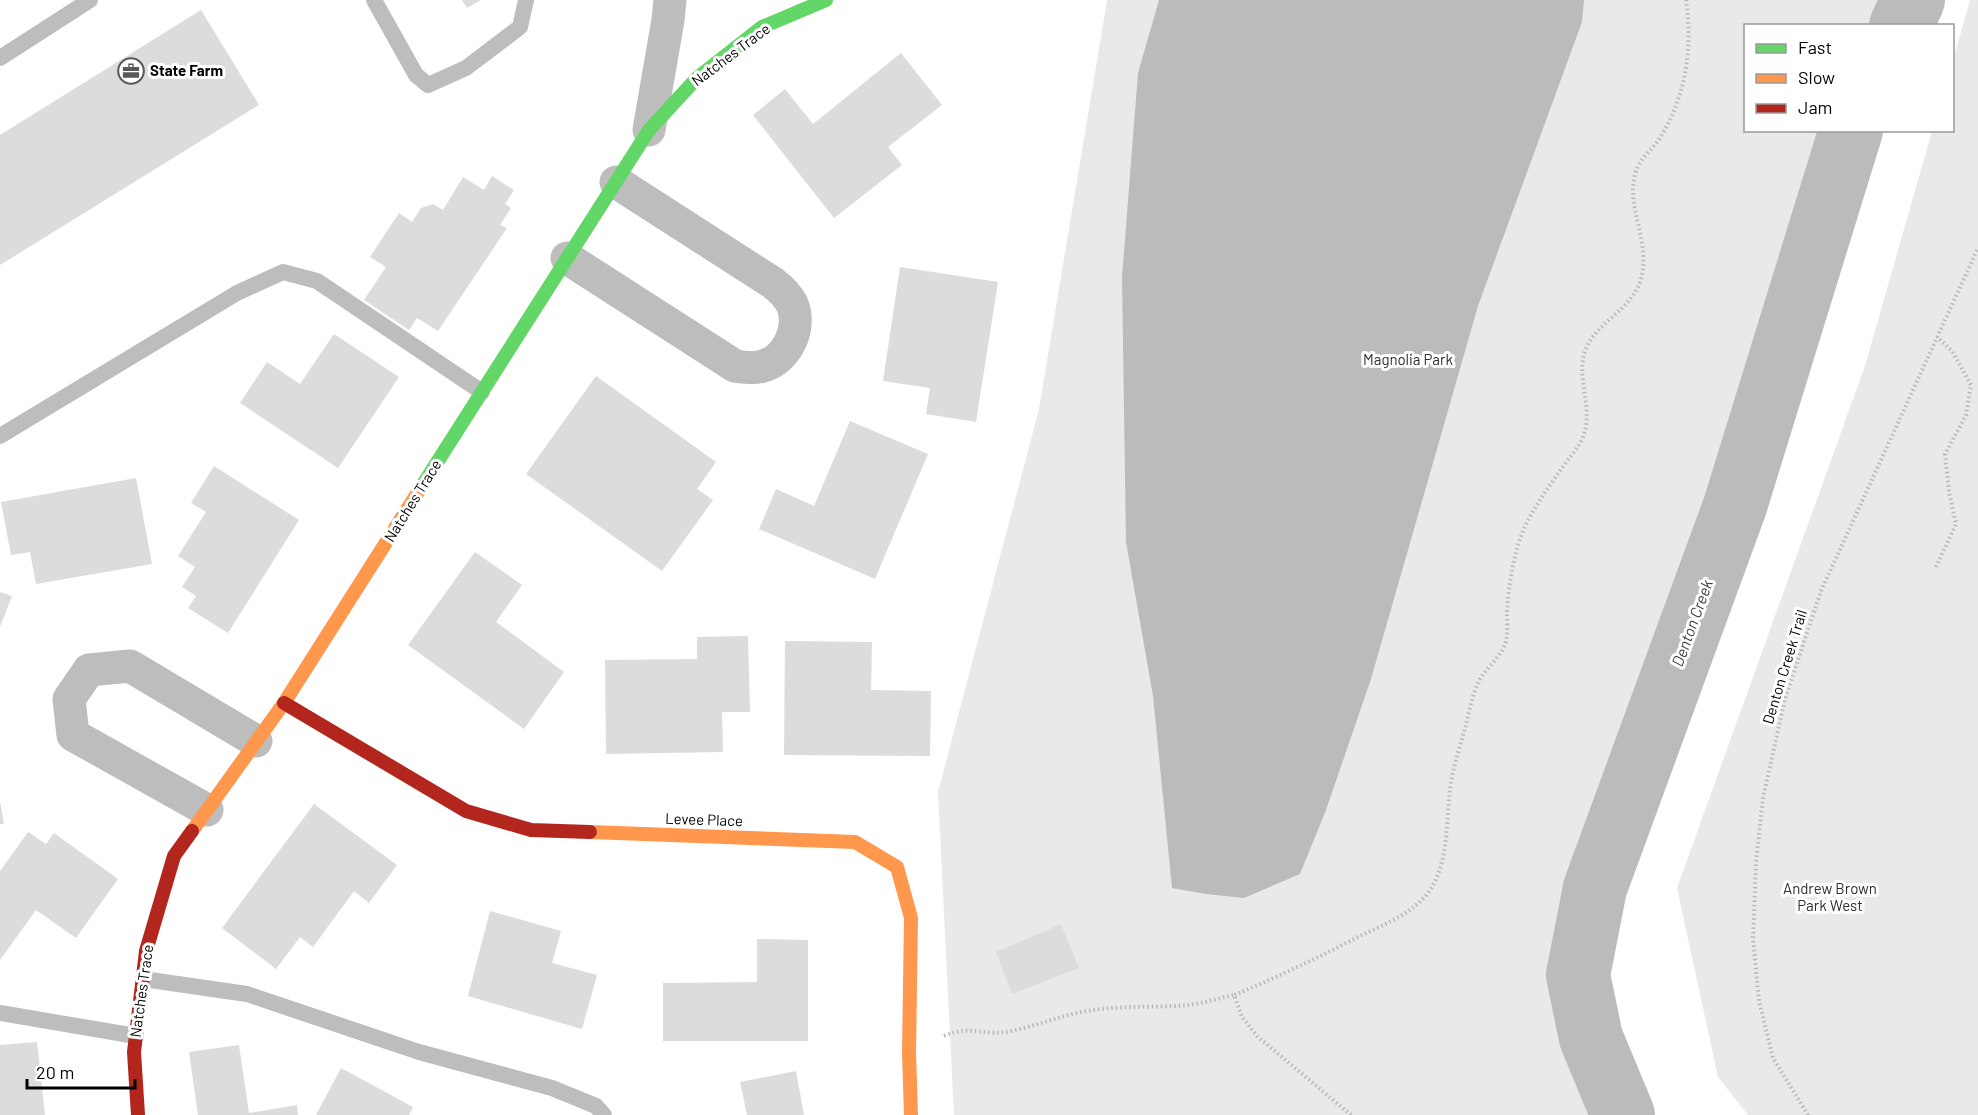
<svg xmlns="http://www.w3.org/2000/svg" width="1978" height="1115" font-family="Barlow,sans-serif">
<rect width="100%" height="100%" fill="#fff"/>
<g fill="#e9e9e9">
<path d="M1107 0H1913L1901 25 1746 26V130L1851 131 1735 506 1595 888 1578 975 1591 1038 1623 1115H954L938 792 1039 409Z"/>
<path d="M1970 0H1978V1115H1748L1718 1077 1677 888 1865 366 1932 131 1952 130 1953 60Z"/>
</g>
<path fill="#bbb" d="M1159 0H1584L1582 22 1478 306 1371 679 1326 810 1300 874 1244 898 1206 894 1172 888 1153 696 1126 542 1122 277 1138 73Z"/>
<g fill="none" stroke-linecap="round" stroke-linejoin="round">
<g stroke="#bbb" stroke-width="64">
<path d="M1901 26 1913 0"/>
<path d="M1623 1115 1591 1038 1578 975 1595 888 1735 506 1851 130"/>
</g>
</g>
<g fill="#dcdcdc">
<path d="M462 0H481L467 8Z"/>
<path d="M201 10 259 105 0 265V135Z"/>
<path d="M901 53 942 105 888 147 902 165 834 218 753 115 785 89 813 124Z"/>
<path d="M492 176 514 190 505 204 511 208 500 225 507 228 438 331 417 318 409 330 364 300 386 267 370 257 399 213 412 222 421 208 433 204 443 210 463 177 484 190Z"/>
<path d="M900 267 998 282 976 422 926 414 930 388 883 381Z"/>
<path d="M334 334 399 377 338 468 240 403 267 362 300 384Z"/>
<path d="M596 376 716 462 697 489 713 500 662 571 526 474Z"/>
<path d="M850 421 928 454 875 579 759 529 776 489 814 506Z"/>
<path d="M214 466 299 520 228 633 188 608 196 596 182 587 195 567 178 556 206 512 191 503Z"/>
<path d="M136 478 152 564 36 584 30 552 11 555 1 502Z"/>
<path d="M475 552 522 585 496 622 564 672 524 729 408 645Z"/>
<path d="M0 592 12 596 0 627Z"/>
<path d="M748 636 750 712H722L723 752 606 754 605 660 697 659V637Z"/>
<path d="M785 641 872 642 871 690 931 691 930 756 784 755Z"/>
<path d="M0 801 4 824H0Z"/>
<path d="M314 804 397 865 369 903 354 891 313 947 300 937 276 969 222 928Z"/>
<path d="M28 832 46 844 54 833 118 879 76 938 36 910 0 960V871Z"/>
<path d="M490 911 561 931 552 963 597 975 582 1029 468 996Z"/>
<path d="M1061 924 1079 968 1012 994 996 952Z"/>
<path d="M757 939 808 940V1041H663V983L757 982Z"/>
<path d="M37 1042 45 1115H0V1045Z"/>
<path d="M239 1045 249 1113 297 1105 298 1115H198L189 1052Z"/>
<path d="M341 1068 413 1107 409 1115H316Z"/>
<path d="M796 1071 804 1115H747L740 1082Z"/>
</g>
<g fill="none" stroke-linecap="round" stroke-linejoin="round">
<g stroke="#b8b8b8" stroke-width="4" stroke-dasharray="1.5 3" stroke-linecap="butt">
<path d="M1936 567 1956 524 1949 492 1945 454 1966 415 1971 385 1952 351 1937 337"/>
<path d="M944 1036C971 1024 985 1037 1011 1031 1037 1026 1061 1015 1087 1011 1121 1005 1155 1008 1189 1005 1204 1003 1219 998 1234 995"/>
<path d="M1351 1115 1257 1036 1242 1017 1234 995C1276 978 1317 958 1358 937 1382 925 1411 915 1428 893 1449 865 1446 822 1450 789 1453 767 1460 746 1466 725 1469 712 1472 697 1477 685 1484 668 1502 658 1506 641 1508 631 1507 620 1507 611 1509 582 1514 550 1526 524 1537 503 1551 483 1565 464 1572 454 1581 445 1584 434 1593 406 1576 378 1585 351 1596 322 1630 311 1640 282 1653 244 1624 206 1636 171 1640 158 1653 149 1660 138 1686 96 1693 48 1686 0"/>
<path d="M1808 1115 1773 1058 1759 1001 1753 939 1756 862 1763 798 1785 699 1821 591 1978 248"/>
</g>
<g stroke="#bdbdbd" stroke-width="16">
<path d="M374 0 416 75 428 85 466 68 520 27 526 0"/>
<path d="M0 58 90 0"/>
<path d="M0 436 237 293 283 272 317 281 482 392"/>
<path d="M143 979 247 994 419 1052 552 1088 596 1106 604 1115"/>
<path d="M0 1013 136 1036"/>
</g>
<g stroke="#bdbdbd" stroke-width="33">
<path d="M649 130 668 20 670 0"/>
<path d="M567 258 735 366C744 367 754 369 763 366 788 359 802 327 792 304 787 295 781 289 773 283L616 182"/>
<path d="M207 810 73 735 69 699 89 670 130 666 256 741"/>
</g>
<path stroke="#63d668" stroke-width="14" d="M420 489 649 130 697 78 762 27 826 0"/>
<g stroke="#ff974d" stroke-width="14">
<path d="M192 831 284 703 420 489"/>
<path d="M590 832 855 842 897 867 911 918 909 1053 911 1115"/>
</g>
<g stroke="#b3261e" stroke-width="14">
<path d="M284 703 466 811 531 830 590 832"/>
<path d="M138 1115 134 1052 146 951 174 856 192 831"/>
</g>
</g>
<defs>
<g id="office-ring" transform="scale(1.35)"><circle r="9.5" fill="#fff" stroke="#595959" stroke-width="1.5"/><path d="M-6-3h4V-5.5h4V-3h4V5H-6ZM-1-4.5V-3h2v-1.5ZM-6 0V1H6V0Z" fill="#595959"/></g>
</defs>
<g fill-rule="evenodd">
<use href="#office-ring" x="131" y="71"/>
</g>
<g text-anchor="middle" stroke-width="6" stroke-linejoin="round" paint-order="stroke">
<g font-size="15" fill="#000" stroke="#fff">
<text transform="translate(731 55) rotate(-37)" y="5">Natches Trace</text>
<text transform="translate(413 501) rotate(-58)" y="5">Natches Trace</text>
<text transform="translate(1785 667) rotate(-73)" y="5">Denton Creek Trail</text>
<text transform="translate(704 820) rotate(2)" y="5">Levee Place</text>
<text transform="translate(142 991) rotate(-82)" y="5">Natches Trace</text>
</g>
<g font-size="15" font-weight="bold" fill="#000" stroke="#fff" text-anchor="start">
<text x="150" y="76">State Farm</text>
</g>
<g font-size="15" fill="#2e2e2e" stroke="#fff">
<text x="1408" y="365">Magnolia Park</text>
<text x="1830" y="894">Andrew Brown<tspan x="1830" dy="17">Park West</tspan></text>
</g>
<g font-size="16" font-style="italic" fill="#3f3f3f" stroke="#fff">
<text transform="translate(1692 623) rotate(-70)" y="6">Denton Creek</text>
</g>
</g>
<rect x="1744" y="24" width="210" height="108" fill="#ffffff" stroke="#999999" stroke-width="1.5"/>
<rect x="1756" y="44" width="30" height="9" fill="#63d668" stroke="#999999" stroke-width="1.5"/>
<text x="1798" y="54" font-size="18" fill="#000000">Fast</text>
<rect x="1756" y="74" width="30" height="9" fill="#ff974d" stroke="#999999" stroke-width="1.5"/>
<text x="1798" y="84" font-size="18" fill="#000000">Slow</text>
<rect x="1756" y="104" width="30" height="9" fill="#b3261e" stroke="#999999" stroke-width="1.5"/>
<text x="1798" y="114" font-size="18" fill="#000000">Jam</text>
<path d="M27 1079v9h108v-9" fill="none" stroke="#000000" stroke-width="3"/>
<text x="36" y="1079" font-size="18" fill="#000000" stroke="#ffffff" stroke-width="4.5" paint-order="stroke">20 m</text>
</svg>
